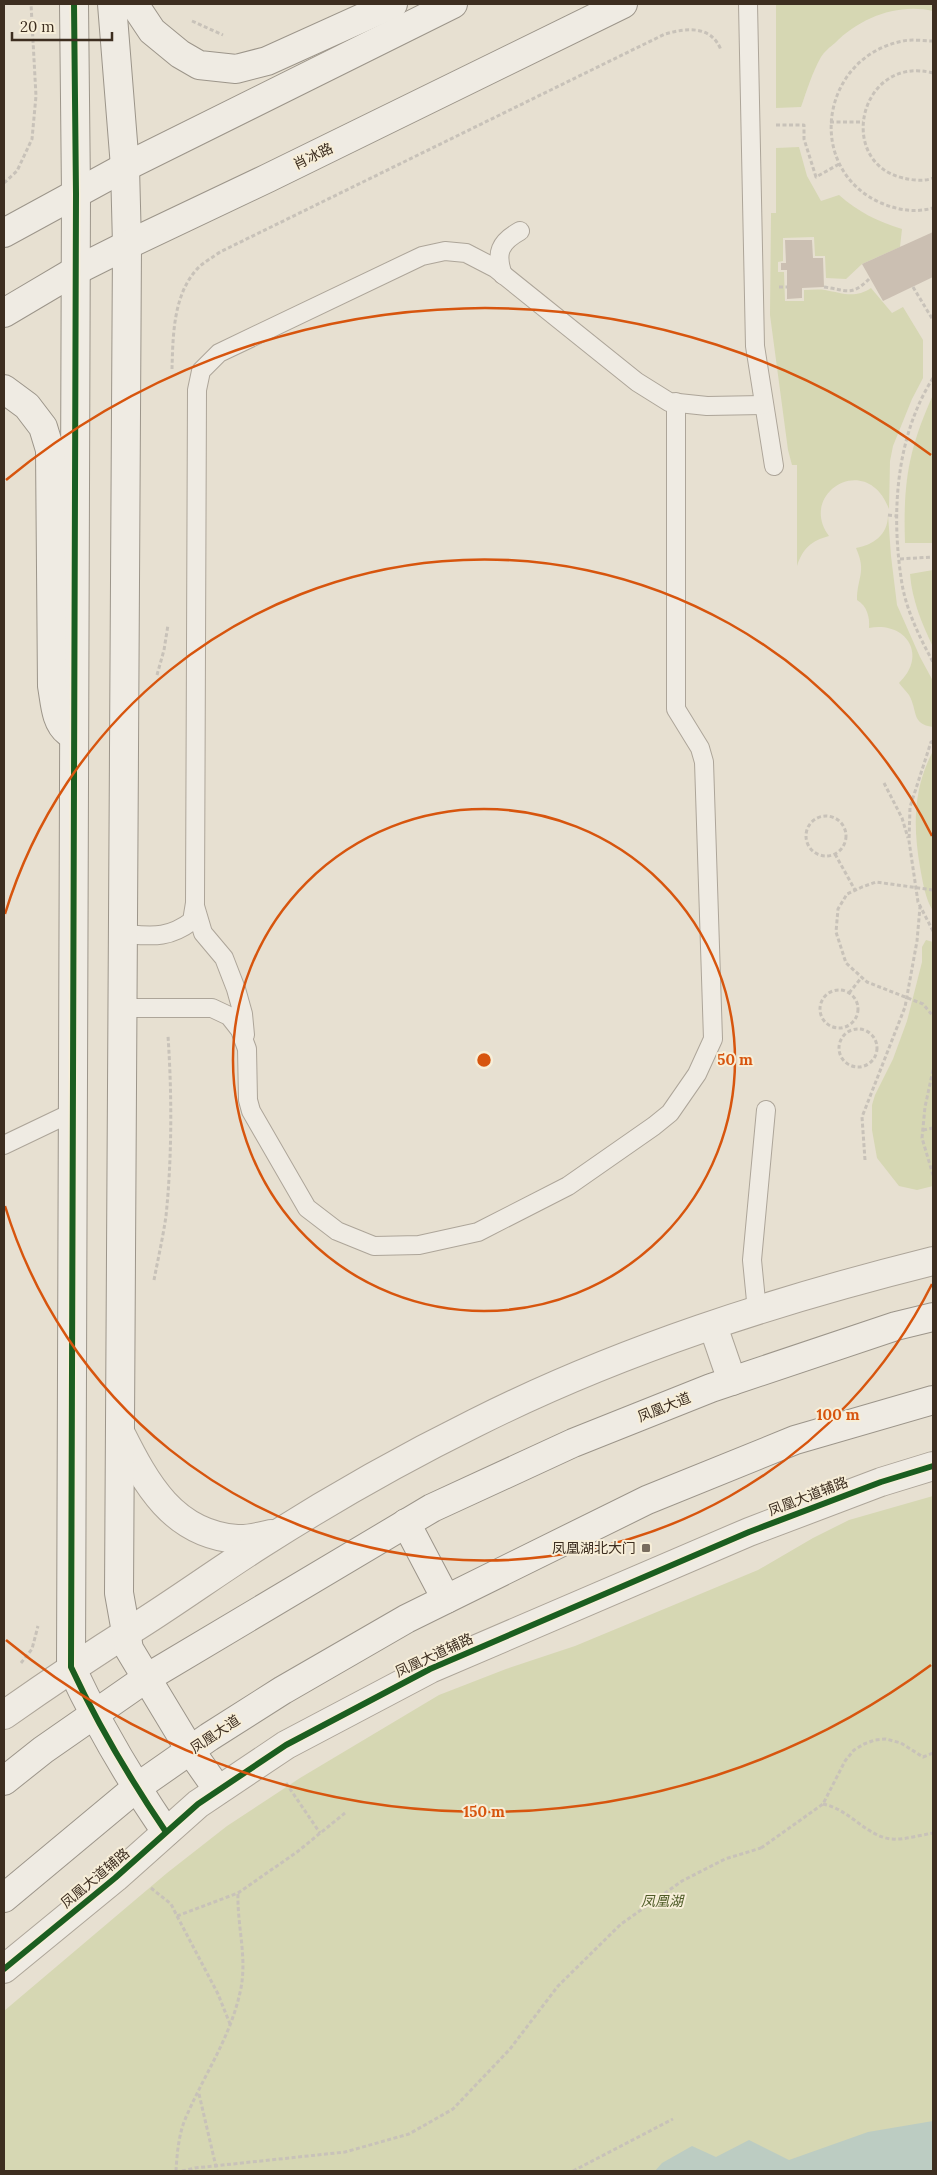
<svg xmlns="http://www.w3.org/2000/svg" width="937" height="2175" font-family="Lora,'Noto Sans SC',serif">
<rect width="100%" height="100%" fill="#e7e0d1"/>
<g fill="#d6d7b3">
<path d="M776 4H933V11C897 3 860 18 835 43 830 47 824 52 821 57 812 73 807 90 801 107L776 108Z"/>
<path d="M799 147 807 176 821 201 839 195C858 212 877 221 902 229L900 247 862 264 846 279 826 278 825 256H815L814 237 783 238V261L778 262V272H784L785 301H804V290C811 290 818 289 825 290 842 293 855 299 871 288L892 313 903 307 923 340V378L912 399 893 446 890 461 889 509C867 450 797 493 829 536 811 541 803 548 797 566V465H792L788 450 770 315 771 213H776V148Z"/>
<path d="M933 395 932 543H905C903 483 908 450 933 395Z"/>
<path d="M888 515 891 556 897 605 920 657 933 681V727C911 724 918 711 909 695 906 691 902 687 899 683 928 656 907 621 869 628 870 617 867 606 857 600 857 577 867 573 856 548 873 545 888 535 888 515Z"/>
<path d="M933 570V647C922 624 912 600 910 574Z"/>
<path d="M933 751V911C925 898 923 883 920 867 913 826 913 789 933 751Z"/>
<path d="M926 940 933 942V1186L917 1190 899 1186 877 1158 872 1130V1105L875 1095 893 1059 907 1021 922 962V947Z"/>
<path d="M933 1496V2171H4V2011L167 1873 227 1826 300 1778 439 1695 506 1669 575 1646 758 1570 813 1538 849 1520Z"/>
</g>
<path fill="#bcccc2" d="M933 2121V2171H655L662 2163 692 2146 716 2157 749 2140 789 2160 868 2132Z"/>
<g fill="#cbbfb2">
<path d="M933 232V277L883 301 862 264Z"/>
<path d="M785 240H812L813 258H823L824 287 802 288V298L787 299V270H781V263H786Z"/>
</g>
<g fill="none" stroke-linecap="round" stroke-linejoin="round">
<g stroke="#ada599" stroke-width="20">
<g id="lane">
<path d="M748 4 755 346 774 466"/>
<path d="M503 275C495 253 500 242 520 231"/>
<path d="M195 906 203 933 224 958 236 989 243 1014 245 1035"/>
<path d="M123 934C152 936 168 939 192 921L195 903 197 390 201 371 219 353 422 256 445 251 466 253 495 268 637 382 669 402 707 406 763 405"/>
<path d="M123 1008H212L229 1016 240 1030 247 1049 248 1100 251 1111 307 1208 337 1231 374 1246 419 1245 478 1232 568 1186 654 1126 670 1113 697 1074 713 1039 704 762 700 748 676 709V402"/>
<path d="M4 1145 73 1112"/>
<path d="M757 1311 752 1260 766 1110"/>
</g>
</g>
<g stroke="#ada599" stroke-width="30">
<g id="street">
<path d="M713 1326 732 1381"/>
<path d="M120 1432C146 1484 173 1534 237 1539 248 1540 261 1536 271 1534"/>
<path d="M4 1715C48 1684 93 1654 139 1625 180 1599 220 1570 261 1544 330 1500 402 1459 475 1423 620 1350 777 1300 933 1261"/>
<path d="M4 1969 115 1878 198 1804 286 1745 430 1669 749 1532 881 1482 933 1466"/>
</g>
</g>
<g stroke="#9c958a" stroke-width="30">
<g id="secondary">
<path d="M74 4 76 194 71 1667C98 1725 130 1779 166 1832"/>
<path d="M112 4 125 167 127 245 119 1593 129 1649 190 1750 218 1790"/>
<path d="M134 4 152 31 180 54 199 65 236 69 267 61 393 4"/>
<path d="M4 233 125 167 453 4"/>
<path d="M4 313 75 271 127 245 268 178 623 4"/>
<path d="M4 389 27 406 43 427 50 450 52 686C55 702 55 722 68 732"/>
<path d="M406 1523 446 1599"/>
<path d="M4 1781 43 1750 145 1679 432 1508 573 1443 711 1388 896 1326 933 1317"/>
<path d="M4 1898 136 1788 209 1737 283 1690 406 1619 647 1500 795 1440 933 1400"/>
</g>
</g>
<g stroke="#c8c2b9" stroke-width="3" stroke-dasharray="4 2.5" stroke-linecap="butt">
<path d="M192 21 223 35"/>
<path d="M933 41C924 41 912 39 903 41 820 57 804 169 881 203 898 210 915 213 933 208"/>
<path d="M933 73C860 54 835 162 903 178 912 180 924 182 933 178"/>
<path d="M830 122H863"/>
<path d="M776 125H804V139L816 177 841 163"/>
<path d="M4 183 17 171 32 139 36 96 31 4"/>
<path d="M779 287H787"/>
<path d="M824 287C847 290 851 297 869 279"/>
<path d="M913 287 933 320"/>
<path d="M172 369C173 335 173 292 200 266 206 261 213 257 220 252L665 34C687 28 711 25 721 50"/>
<path d="M933 378C895 438 891 516 902 584 907 612 920 638 933 662"/>
<path d="M888 515 898 516"/>
<path d="M900 559 933 557"/>
<path d="M157 675 164 650 168 625"/>
<path d="M933 741 931 742 910 807 909 841 918 902 933 931"/>
<path d="M884 783 902 818 908 838"/>
<circle cx="826" cy="836" r="20"/>
<path d="M835 854 855 890"/>
<circle cx="839" cy="1009" r="19"/>
<path d="M849 993 862 977"/>
<circle cx="858" cy="1048" r="19"/>
<path d="M933 1070 925 1107 922 1138 933 1175"/>
<path d="M923 1130 933 1128"/>
<path d="M865 1160 862 1117 905 1007 917 941 920 907"/>
<path d="M154 1280C158 1259 163 1237 166 1216 172 1157 172 1095 168 1036"/>
<path d="M21 1663 32 1649 38 1626"/>
<path d="M286 1783 320 1833"/>
<path d="M823 1804C849 1809 866 1836 891 1839 905 1840 920 1835 933 1833"/>
<path d="M761 1848 823 1804 845 1761 854 1750 864 1744 875 1740 886 1739 901 1743 923 1757 933 1753"/>
<path d="M151 1888 171 1904 177 1916 218 1994 230 2024"/>
<path d="M177 1916 238 1893 297 1852 345 1813"/>
<path d="M199 2094 217 2171"/>
<path d="M176 2171C177 2153 179 2131 187 2115 206 2071 231 2037 241 1988 247 1956 237 1925 238 1893"/>
<path d="M573 2171 673 2119"/>
</g>
<use href="#lane" stroke="#efebe3" stroke-width="18"/>
<use href="#street" stroke="#efebe3" stroke-width="28"/>
<use href="#secondary" stroke="#efebe3" stroke-width="28"/>
<g stroke="#c8c2b9" stroke-width="3" stroke-dasharray="4 2.5" stroke-linecap="butt">
<path d="M933 890 876 882 862 887 847 894 838 909 836 932 846 963 867 982 923 1004 933 1016"/>
<path d="M182 2171 195 2168 345 2152 409 2134 453 2109 510 2049 558 1986 621 1924 682 1881 725 1859 761 1848"/>
</g>
<g stroke="#f7eed8" stroke-width="9">
<g id="cycleway">
<path d="M74 4 76 194 71 1667C98 1725 130 1779 166 1832"/>
<path d="M4 1969 115 1878 198 1804 286 1745 430 1669 749 1532 881 1482 933 1466"/>
</g>
</g>
<use href="#cycleway" stroke="#1b5e20" stroke-width="6"/>
</g>
<g fill="none" stroke="#d7550e" stroke-width="2.5">
<circle cx="484" cy="1060" r="251"/>
<path d="M932 1284A501 501 0 0 1 5 1206M5 914A501 501 0 0 1 932 836"/>
<path d="M931 1665A752 752 0 0 1 6 1640M6 480A752 752 0 0 1 931 455"/>
</g>
<rect fill="#786c5e" stroke="#f7eed8" stroke-width="2" x="641" y="1543" width="10" height="10" rx="2.5"/>
<g text-anchor="middle" stroke-width="4" stroke-linejoin="round" paint-order="stroke">
<g font-size="14" fill="#3d2e20" stroke="#f7eed8">
<text transform="translate(313 156) rotate(-26)" y="5">肖冰路</text>
<text transform="translate(664 1407) rotate(-22)" y="5">凤凰大道</text>
<text transform="translate(808 1496) rotate(-21)" y="5">凤凰大道辅路</text>
<text transform="translate(434 1655) rotate(-25)" y="5">凤凰大道辅路</text>
<text transform="translate(215 1734) rotate(-34)" y="5">凤凰大道</text>
<text transform="translate(95 1878) rotate(-40)" y="5">凤凰大道辅路</text>
</g>
<g font-size="14" fill="#3d2e20" stroke="#f7eed8" text-anchor="end">
<text x="636" y="1553">凤凰湖北大门</text>
</g>
<g font-size="14" font-style="italic" fill="#4d5a26" stroke="#f7eed8">
<text x="662" y="1906">凤凰湖</text>
</g>
</g>
<circle cx="484" cy="1060" r="8" fill="#d7550e" stroke="#f7eed8" stroke-width="2.5"/>
<g font-size="15" text-anchor="middle" font-weight="bold" fill="#d7550e" stroke="#f7eed8" stroke-width="4" stroke-linejoin="round" paint-order="stroke">
<text x="735" y="1065">50 m</text>
<text x="838" y="1420">100 m</text>
<text x="484" y="1817">150 m</text>
</g>
<rect width="937" height="2175" fill="none" stroke="#3d2e20" stroke-width="10"/>
<path d="M12 32v8h100v-8" fill="none" stroke="#3d2e20" stroke-width="2.5"/>
<text x="20" y="32" font-size="15" fill="#3d2e20" stroke="#f7eed8" stroke-width="4" paint-order="stroke">20 m</text>
</svg>
